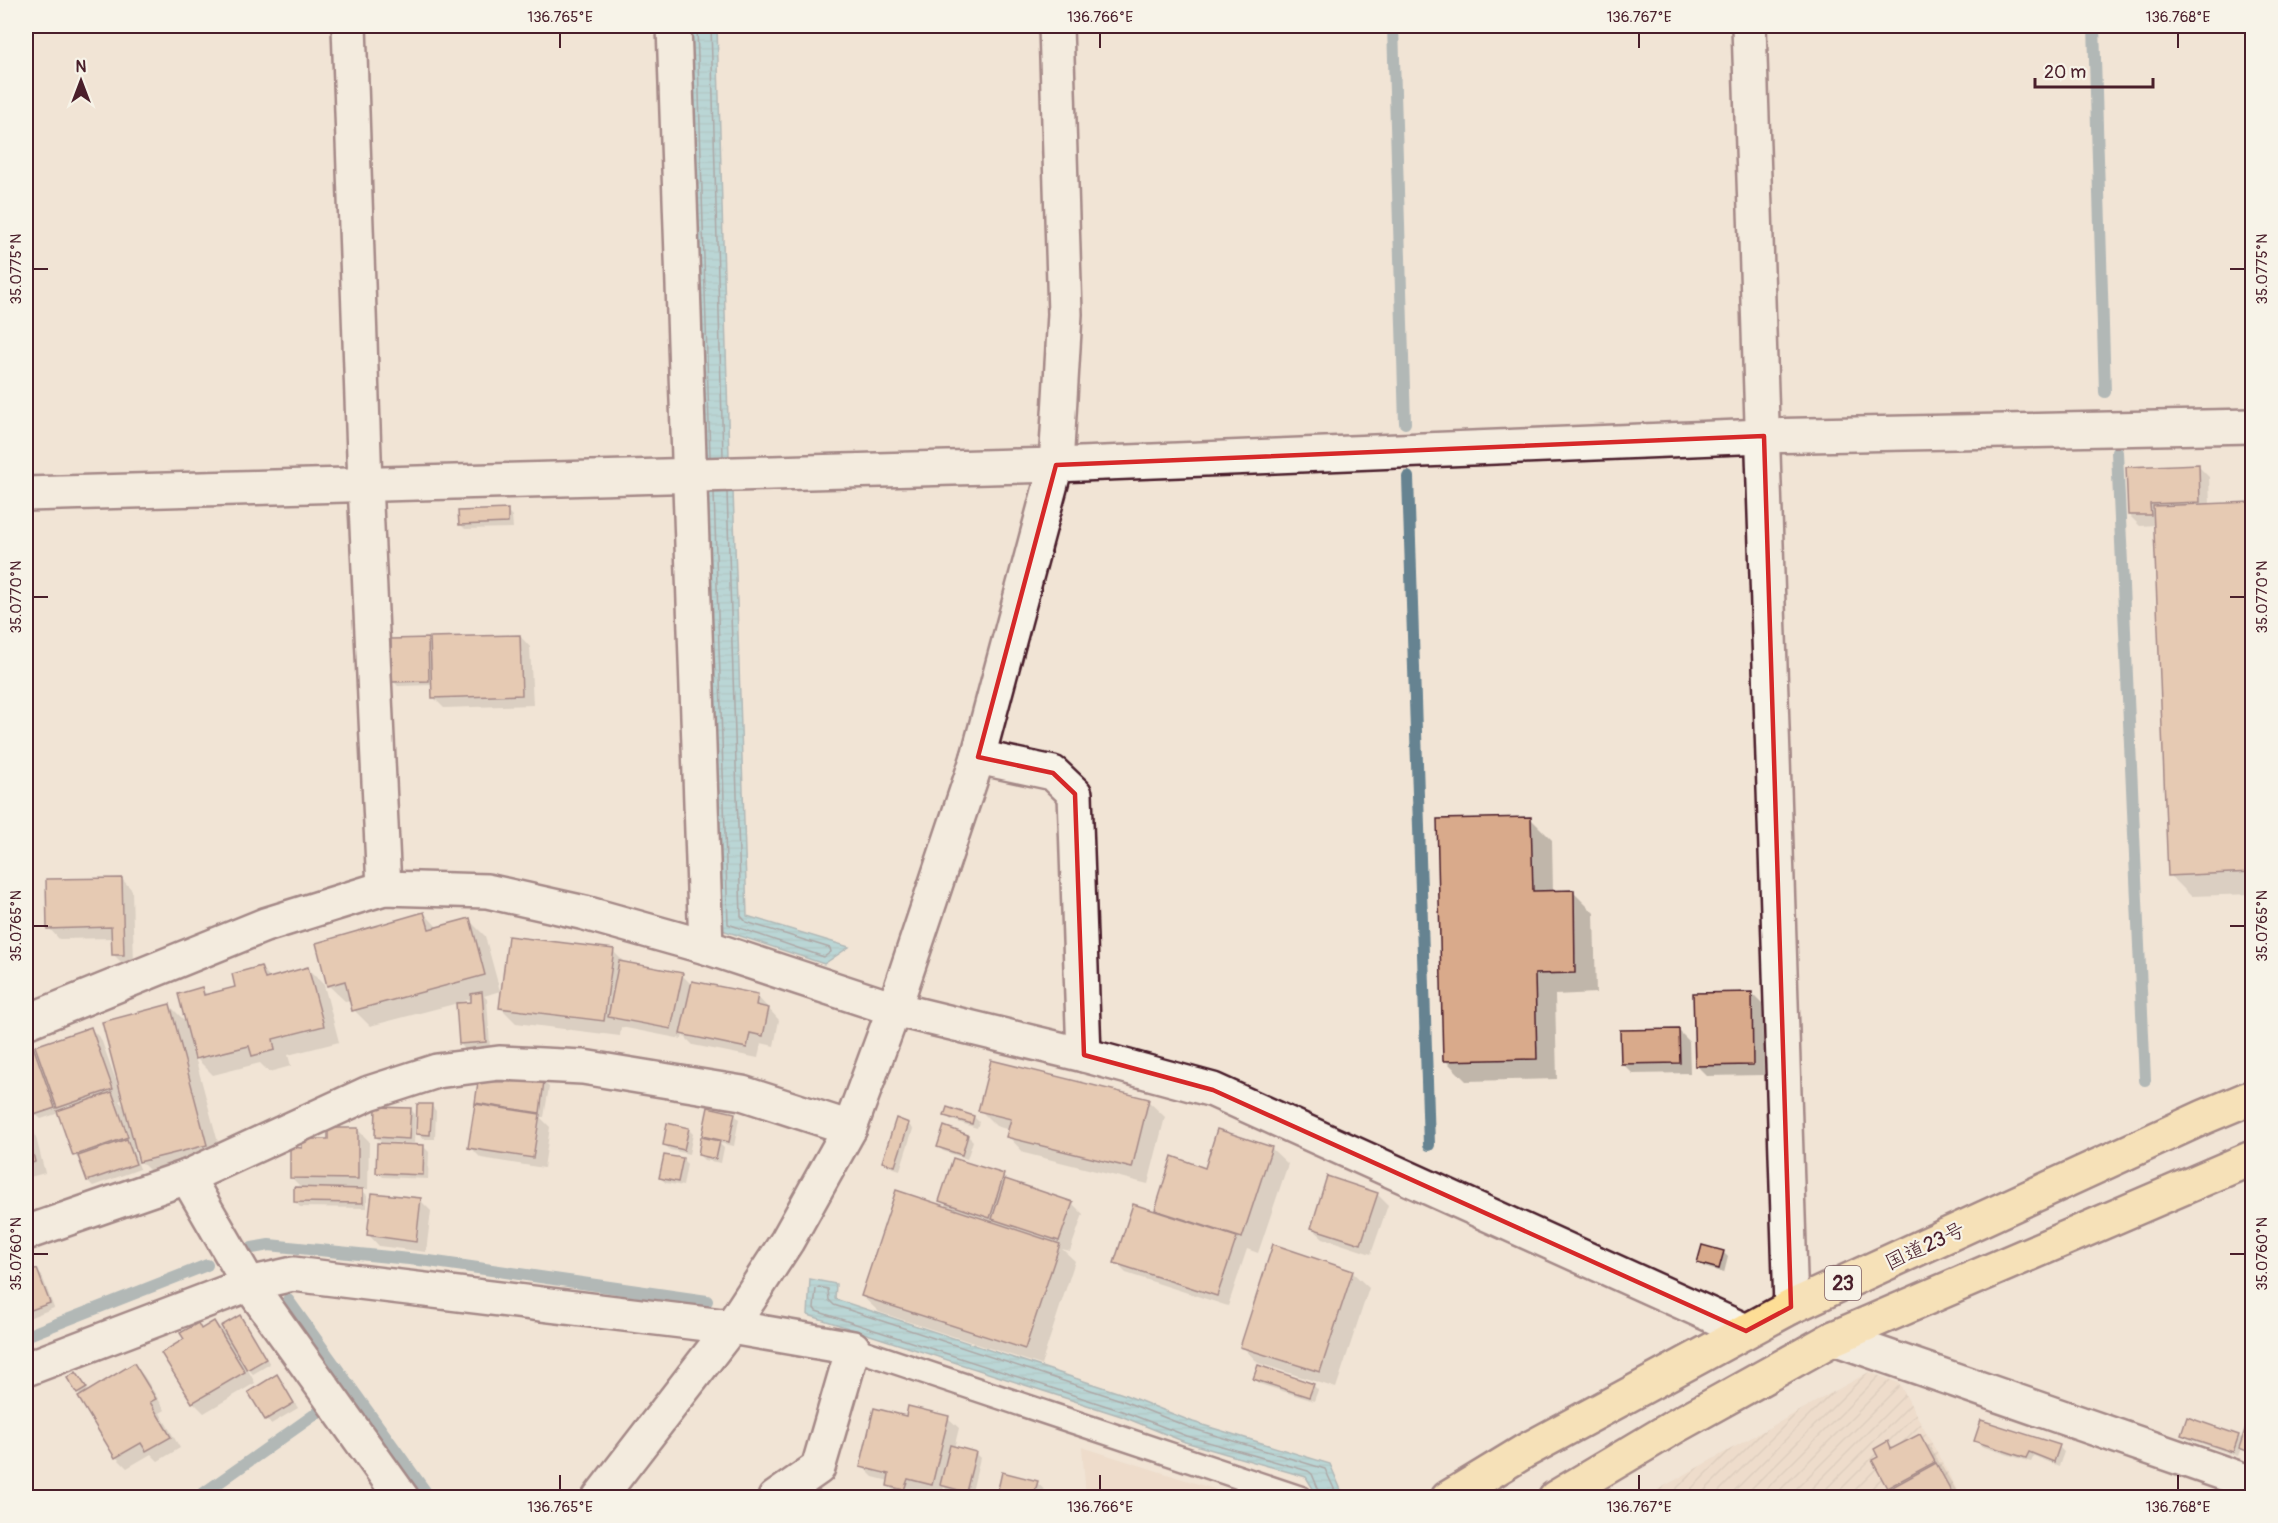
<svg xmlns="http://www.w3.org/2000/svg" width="2278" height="1523" font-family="Pangolin,'Klee One',sans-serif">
<defs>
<pattern id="industrial-furrows" width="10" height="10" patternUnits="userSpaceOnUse" patternTransform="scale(1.5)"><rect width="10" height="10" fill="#ead3bf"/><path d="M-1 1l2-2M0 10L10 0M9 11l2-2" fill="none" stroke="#cab5a4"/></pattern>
<pattern id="water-rules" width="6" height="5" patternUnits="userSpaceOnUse" patternTransform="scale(1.5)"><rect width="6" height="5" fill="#78c5d5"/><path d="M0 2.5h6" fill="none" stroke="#69a9b7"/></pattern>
</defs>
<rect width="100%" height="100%" fill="#f1e4d5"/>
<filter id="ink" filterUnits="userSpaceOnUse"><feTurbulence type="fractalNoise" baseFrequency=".0167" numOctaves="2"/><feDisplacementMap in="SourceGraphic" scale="12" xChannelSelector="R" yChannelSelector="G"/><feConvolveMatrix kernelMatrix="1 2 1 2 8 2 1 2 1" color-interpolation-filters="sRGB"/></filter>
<g filter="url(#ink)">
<path fill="#ead3bf" d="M1082 1447 1239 1497H1086Z"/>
<path fill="url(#industrial-furrows)" d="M1869 1372 1899 1383 1961 1497 1643 1498Z"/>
<g fill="url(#water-rules)" stroke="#668391" stroke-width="1.5">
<path d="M691 26H717L729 456 733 491 737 603 747 916 849 947 824 964 722 930 708 491 704 454Z"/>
<path d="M810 1279 836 1284 835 1299 1123 1394 1193 1422 1330 1464 1341 1490 1353 1497H1318L1306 1477 1185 1442 1121 1416 808 1315Z"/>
</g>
<g fill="#0003" fill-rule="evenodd">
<path d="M2198 466 2209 477 2210 505 2252 503V894L2191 896 2170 875 2155 525 2140 526 2129 515Z"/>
<path d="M507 511 512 516 513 528 465 529 460 524Z"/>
<path d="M520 636 530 647 533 705 444 708 433 697V685L398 686 393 681 427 640 432 644Z"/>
<path d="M1531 819 1552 840 1553 892H1573L1594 913 1596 993 1555 995 1557 1079 1466 1081 1445 1060Z"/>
<path d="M122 879 132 890 134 965H124L113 954V938L59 939 49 928Z"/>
<path d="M424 913 438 928 469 920 485 936 500 991 484 996 487 999 490 1047 465 1049 460 1044 458 1003 370 1026 354 1010 351 1000 345 1001 328 985ZM472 999 473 1003 459 1004V1002Z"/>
<path d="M613 951 626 964 682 975 692 985 757 996 779 1020 774 1046 761 1043 758 1058 693 1045 683 1035 682 1039 621 1027 620 1036 516 1023 500 1007Z"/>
<path d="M261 968 271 978 308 969 324 985 339 1042 288 1055 291 1066 269 1072 260 1063 213 1075 195 1057 223 1161 157 1178 141 1162 137 1148 133 1149 140 1169 93 1186 88 1181 82 1162 74 1155 59 1113 41 1119 35 1114 26 1085V1050L33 1048 40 1056 90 1028 101 1039 118 1086 120 1085 169 1005 187 1023 201 989 208 995 237 988ZM124 1099 126 1108 119 1101Z"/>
<path d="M1751 993 1762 1004 1764 1075 1707 1076 1696 1065Z"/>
<path d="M1678 1030 1689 1041 1690 1073 1633 1074 1622 1063Z"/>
<path d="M544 1083 549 1087 544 1117H540L550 1127 544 1168 481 1158 470 1147 481 1106 477 1102 479 1084Z"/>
<path d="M1148 1101 1165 1117 1148 1184 1024 1153 1008 1136 1010 1130 996 1126 980 1110Z"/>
<path d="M26 1103 28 1106 45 1173 26 1178Z"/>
<path d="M431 1105 436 1111 435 1139H423L418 1134Z"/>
<path d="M410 1109 415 1114 414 1143 381 1142 376 1137Z"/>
<path d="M734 1114 739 1119 734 1146 719 1143 724 1148 721 1163 704 1160 699 1155 709 1141 704 1136Z"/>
<path d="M946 1115 974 1117 979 1122 977 1128 951 1120Z"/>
<path d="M908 1124 913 1129 900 1170 888 1166 883 1161Z"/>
<path d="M945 1128 968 1136 973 1141 967 1159 943 1151 938 1146Z"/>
<path d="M688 1129 693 1134 689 1154 670 1150 665 1145Z"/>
<path d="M358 1130 369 1141 368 1189H361L367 1195V1208L300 1207 295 1202 303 1189 292 1178 304 1150Z"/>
<path d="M424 1147 429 1152 428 1179 383 1177 378 1172Z"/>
<path d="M1271 1148 1288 1164 1258 1253 1247 1249 1228 1306 1126 1273 1115 1262 1162 1215 1157 1209 1206 1170Z"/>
<path d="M682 1159 687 1164 683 1186 666 1183 660 1178Z"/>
<path d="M1003 1176 1011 1183 1072 1203 1083 1214 1070 1251 1062 1249 1075 1261 1041 1365 879 1312 862 1296 950 1209 941 1201Z"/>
<path d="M1377 1194 1388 1205 1371 1254 1323 1238 1312 1228Z"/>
<path d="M420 1200 431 1211 426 1252 379 1246 369 1235Z"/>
<path d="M1723 1252 1728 1257 1724 1273 1704 1267 1699 1262Z"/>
<path d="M37 1271 42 1276 54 1308 26 1319V1275Z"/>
<path d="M1352 1272 1369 1288 1336 1388 1258 1363 1242 1346Z"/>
<path d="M239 1317 270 1364 253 1374 247 1368 255 1383 204 1413 193 1402 186 1339 197 1325 202 1330 214 1322 226 1334Z"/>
<path d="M134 1365 144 1376 165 1410 160 1413 180 1448 158 1461 151 1454 127 1468 116 1457 80 1397 76 1374 89 1392Z"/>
<path d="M277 1376 298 1408 271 1424 266 1419Z"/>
<path d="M1255 1379 1313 1385 1318 1390 1314 1401 1260 1384Z"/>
<path d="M2252 1413V1455L2241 1448 2238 1456 2188 1439 2183 1434 2239 1436 2243 1440Z"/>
<path d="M907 1418H948L959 1428 954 1448 975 1453 980 1458 971 1496 947 1490 944 1487 942 1494 918 1489 916 1498 899 1496 888 1485 889 1481 873 1477 862 1466Z"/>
<path d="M1919 1436 1930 1447 1961 1498H1893L1880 1458 1887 1443 1894 1450Z"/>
<path d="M1976 1441 2059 1447 2064 1452 2059 1466 2034 1456 2031 1462 1981 1446Z"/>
<path d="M1037 1483 1048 1493 1047 1498H997Z"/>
</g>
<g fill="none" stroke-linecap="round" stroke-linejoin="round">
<g stroke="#5c616f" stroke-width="1.5">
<path d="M697 26 710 457"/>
<path d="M711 26 723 456"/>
<path d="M714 493 728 924 824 957 831 952 830 948 746 922 741 916 727 492"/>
<path d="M1322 1498 1312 1474 1308 1471 1187 1436 1122 1411 816 1311 814 1308 816 1289 819 1287 828 1289 829 1300 834 1305 1121 1400 1191 1428 1325 1469 1336 1493 1342 1498"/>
</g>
<g stroke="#668391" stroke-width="12">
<path d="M1393 26 1405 423"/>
<path d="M2094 26 2105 392"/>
<path d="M2117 452 2145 1080"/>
<path d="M1408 477 1429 1145"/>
<path d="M252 1248 269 1245 429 1261 707 1301"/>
<path d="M288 1300 430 1498"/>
<path d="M26 1336 207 1265"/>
<path d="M197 1498 317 1413"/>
</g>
</g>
<g fill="#d9aa8b" stroke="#4a1f2b" stroke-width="1.5">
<path d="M2199 464 2200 502 2150 504 2151 515H2128L2126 467Z"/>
<path d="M2252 502V872L2168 876 2153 506Z"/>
<path d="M508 509V523L459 525 458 511Z"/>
<path d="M520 635 522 695 432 698 430 637Z"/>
<path d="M428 638 429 681 392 682 391 639Z"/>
<path d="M1531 817 1533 891 1574 890 1575 973 1535 974 1537 1059 1443 1061 1437 819Z"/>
<path d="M122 878 124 955H112L111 927 47 929 46 879Z"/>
<path d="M424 912 429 929 470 918 485 975 352 1011 345 981 327 986 316 943Z"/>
<path d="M508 936 614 949 604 1021 499 1008Z"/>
<path d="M619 961 683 973 671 1029 608 1017Z"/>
<path d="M261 966 265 979 308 967 324 1026 273 1039 275 1050 252 1056 249 1046 195 1059 178 994 202 987 204 995 235 987 232 974Z"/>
<path d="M692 981 758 994 756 1005 769 1008 763 1036 750 1033 747 1048 680 1034Z"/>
<path d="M482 992 486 1042 459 1044 456 1003 471 1002V994Z"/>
<path d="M1752 992 1753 1065 1695 1066 1693 993Z"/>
<path d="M170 1004 207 1145 139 1162 102 1022Z"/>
<path d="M91 1027 113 1089 57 1108 35 1046Z"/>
<path d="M1679 1029 1680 1063 1621 1064 1620 1030Z"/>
<path d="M33 1046 55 1108 34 1115 26 1090V1049Z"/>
<path d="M991 1060 1149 1099 1132 1168 1006 1137 1011 1119 978 1111Z"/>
<path d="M544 1081 540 1113 475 1103 478 1082Z"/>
<path d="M112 1092 128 1137 73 1156 57 1111Z"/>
<path d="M417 1104H432L430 1135 416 1134Z"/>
<path d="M475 1104 540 1114 533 1158 468 1148Z"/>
<path d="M376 1107 411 1108 409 1139 375 1137Z"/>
<path d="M708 1107 735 1113 729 1142 702 1136Z"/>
<path d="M947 1107 974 1116 972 1124 944 1116Z"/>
<path d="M896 1118 909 1123 895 1166 882 1162Z"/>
<path d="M26 1123 35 1162 26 1165Z"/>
<path d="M667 1123 689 1128 684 1150 663 1145Z"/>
<path d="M944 1126 968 1135 962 1155 937 1147Z"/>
<path d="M328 1128H358V1179L290 1178V1147L302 1148V1139H328Z"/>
<path d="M1217 1129 1272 1147 1242 1238 1155 1210 1172 1156 1205 1168Z"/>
<path d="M701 1137 720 1141 716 1159 698 1155Z"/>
<path d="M127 1139 136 1164 87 1181 78 1156Z"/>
<path d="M377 1143 424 1145 423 1175 376 1173Z"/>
<path d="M664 1155 683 1158 678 1182 659 1178Z"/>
<path d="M953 1158 1004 1174 990 1218 939 1201Z"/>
<path d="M1327 1176 1378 1193 1361 1244 1311 1228Z"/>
<path d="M1005 1179 1073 1202 1059 1241 992 1219Z"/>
<path d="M294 1187 363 1189V1203L294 1202Z"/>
<path d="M896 1190 1060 1244 1025 1349 861 1296Z"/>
<path d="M372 1193 421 1198 416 1242 367 1235Z"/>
<path d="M1133 1204 1237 1237 1217 1296 1114 1263Z"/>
<path d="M1273 1244 1353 1271 1320 1372 1240 1347Z"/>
<path d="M1702 1245 1724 1251 1719 1269 1697 1263Z"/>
<path d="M37 1269 50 1303 26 1312V1274Z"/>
<path d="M240 1315 266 1359 247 1370 221 1326Z"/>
<path d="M214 1321 245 1372 192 1403 161 1353 184 1339 180 1333 198 1323 201 1329Z"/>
<path d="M134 1363 156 1399 150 1402 171 1437 146 1451 141 1443 115 1458 78 1397Z"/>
<path d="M1258 1365 1314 1384 1309 1397 1253 1379Z"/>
<path d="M76 1372 87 1388 77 1394 67 1378Z"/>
<path d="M277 1374 294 1403 265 1420 248 1392Z"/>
<path d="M908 1406 949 1416 932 1485 908 1479 904 1490 887 1486 889 1474 860 1467 874 1408 906 1416Z"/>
<path d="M2252 1408V1453L2239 1448Z"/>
<path d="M2187 1417 2239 1435 2233 1452 2181 1435Z"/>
<path d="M1981 1420 2060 1445 2054 1462 2029 1452 2026 1458 1974 1441Z"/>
<path d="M1920 1434 1935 1462 1887 1488 1872 1460 1878 1457 1874 1449 1888 1441 1891 1449Z"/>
<path d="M950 1445 976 1452 966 1492 940 1485Z"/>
<path d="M1936 1463 1955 1498H1891L1887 1490Z"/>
<path d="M1002 1472 1038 1481 1033 1498H996Z"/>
</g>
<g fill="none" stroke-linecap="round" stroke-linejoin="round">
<g stroke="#4a1f2b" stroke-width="27">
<path id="lane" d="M853 1348 1301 1498"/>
</g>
<g stroke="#4a1f2b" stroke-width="38">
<g id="street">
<path d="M349 26 365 484 384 888"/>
<path d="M674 26 706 947"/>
<path d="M1749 26 1791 1307"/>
<path d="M26 494 1056 465 1764 436 2252 426"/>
<path d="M978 757 1053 773 1075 794 1084 1055"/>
<path d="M26 1022 265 925 384 888 487 891 585 913 706 947 894 1009 1084 1055 1213 1090 1746 1331"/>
<path d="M187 1177 249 1284 402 1498"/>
<path d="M26 1233 187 1177 369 1093 437 1071 499 1063 583 1067 742 1093 850 1128"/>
<path d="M1834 1338 2252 1483"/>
<path d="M26 1369 249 1284 293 1274 731 1327 853 1348 818 1468 775 1498"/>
</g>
</g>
<g stroke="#4a1f2b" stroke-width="38">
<path id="secondary" d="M599 1498 731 1327 787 1241 850 1128 894 1009 978 757 1056 465 1065 314 1056 26"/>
</g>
<g stroke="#4a1f2b" stroke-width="38">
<g id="highway">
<path d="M1448 1498 1525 1451 1791 1307 2204 1117 2252 1097"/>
<path d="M1555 1498 1674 1427 1834 1338 2252 1158"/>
</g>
</g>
<use href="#lane" stroke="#f7f3e8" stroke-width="22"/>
<use href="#street" stroke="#f7f3e8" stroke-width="33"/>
<use href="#secondary" stroke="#f7f3e8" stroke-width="33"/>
<use href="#highway" stroke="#fdde96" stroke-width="33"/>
</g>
</g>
<path d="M0 0H2278V1523H0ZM1764 436 1791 1307 1746 1331 1213 1090 1084 1055 1075 794 1053 773 978 757 1056 465Z" fill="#f1e4d5" fill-opacity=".55" fill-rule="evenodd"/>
<path fill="none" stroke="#d62828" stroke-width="4.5" stroke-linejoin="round" d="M1764 436 1791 1307 1746 1331 1213 1090 1084 1055 1075 794 1053 773 978 757 1056 465Z"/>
<path fill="none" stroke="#4a1f2b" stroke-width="2" d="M560 33V48M1100 33V48M1639 33V48M2178 33V48M33 269H48M2230 269H2245M33 597H48M2230 597H2245M33 926H48M2230 926H2245M33 1254H48M2230 1254H2245M560 1475V1490M1100 1475V1490M1639 1475V1490M2178 1475V1490"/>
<g text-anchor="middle" stroke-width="4.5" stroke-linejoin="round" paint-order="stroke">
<rect fill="#f7f3e8" stroke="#7e5f64" stroke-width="1.5" x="1825" y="1266" width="36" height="34" rx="4.5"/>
<g font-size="20" font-weight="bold" fill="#4a1f2b">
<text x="1843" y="1290">23</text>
</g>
<g font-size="21" fill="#4a1f2b" stroke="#f7f3e8">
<text transform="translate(1925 1246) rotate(-25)" y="7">国道23号</text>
</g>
</g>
<rect width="2278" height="1523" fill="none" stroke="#f7f3e8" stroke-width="66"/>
<g transform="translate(81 81)" stroke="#f7f3e8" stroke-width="4.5" paint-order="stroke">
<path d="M0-4.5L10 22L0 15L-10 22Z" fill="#4a1f2b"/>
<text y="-9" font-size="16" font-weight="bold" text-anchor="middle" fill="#4a1f2b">N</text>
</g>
<path d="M2035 78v9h118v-9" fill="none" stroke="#4a1f2b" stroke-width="3"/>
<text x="2044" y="78" font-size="18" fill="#4a1f2b" stroke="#f7f3e8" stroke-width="4.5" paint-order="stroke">20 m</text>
<rect x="33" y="33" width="2212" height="1457" fill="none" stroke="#4a1f2b" stroke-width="2"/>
<g font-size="15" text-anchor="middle" fill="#4a1f2b">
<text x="560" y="22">136.765°E</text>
<text x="1100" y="22">136.766°E</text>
<text x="1639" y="22">136.767°E</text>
<text x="2178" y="22">136.768°E</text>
<text transform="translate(16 269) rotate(-90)" y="5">35.0775°N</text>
<text transform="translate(2262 269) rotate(-90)" y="5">35.0775°N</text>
<text transform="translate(16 597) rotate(-90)" y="5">35.0770°N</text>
<text transform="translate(2262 597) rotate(-90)" y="5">35.0770°N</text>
<text transform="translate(16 926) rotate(-90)" y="5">35.0765°N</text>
<text transform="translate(2262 926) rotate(-90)" y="5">35.0765°N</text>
<text transform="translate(16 1254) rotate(-90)" y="5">35.0760°N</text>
<text transform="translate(2262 1254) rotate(-90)" y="5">35.0760°N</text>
<text x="560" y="1512">136.765°E</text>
<text x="1100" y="1512">136.766°E</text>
<text x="1639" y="1512">136.767°E</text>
<text x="2178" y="1512">136.768°E</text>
</g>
</svg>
